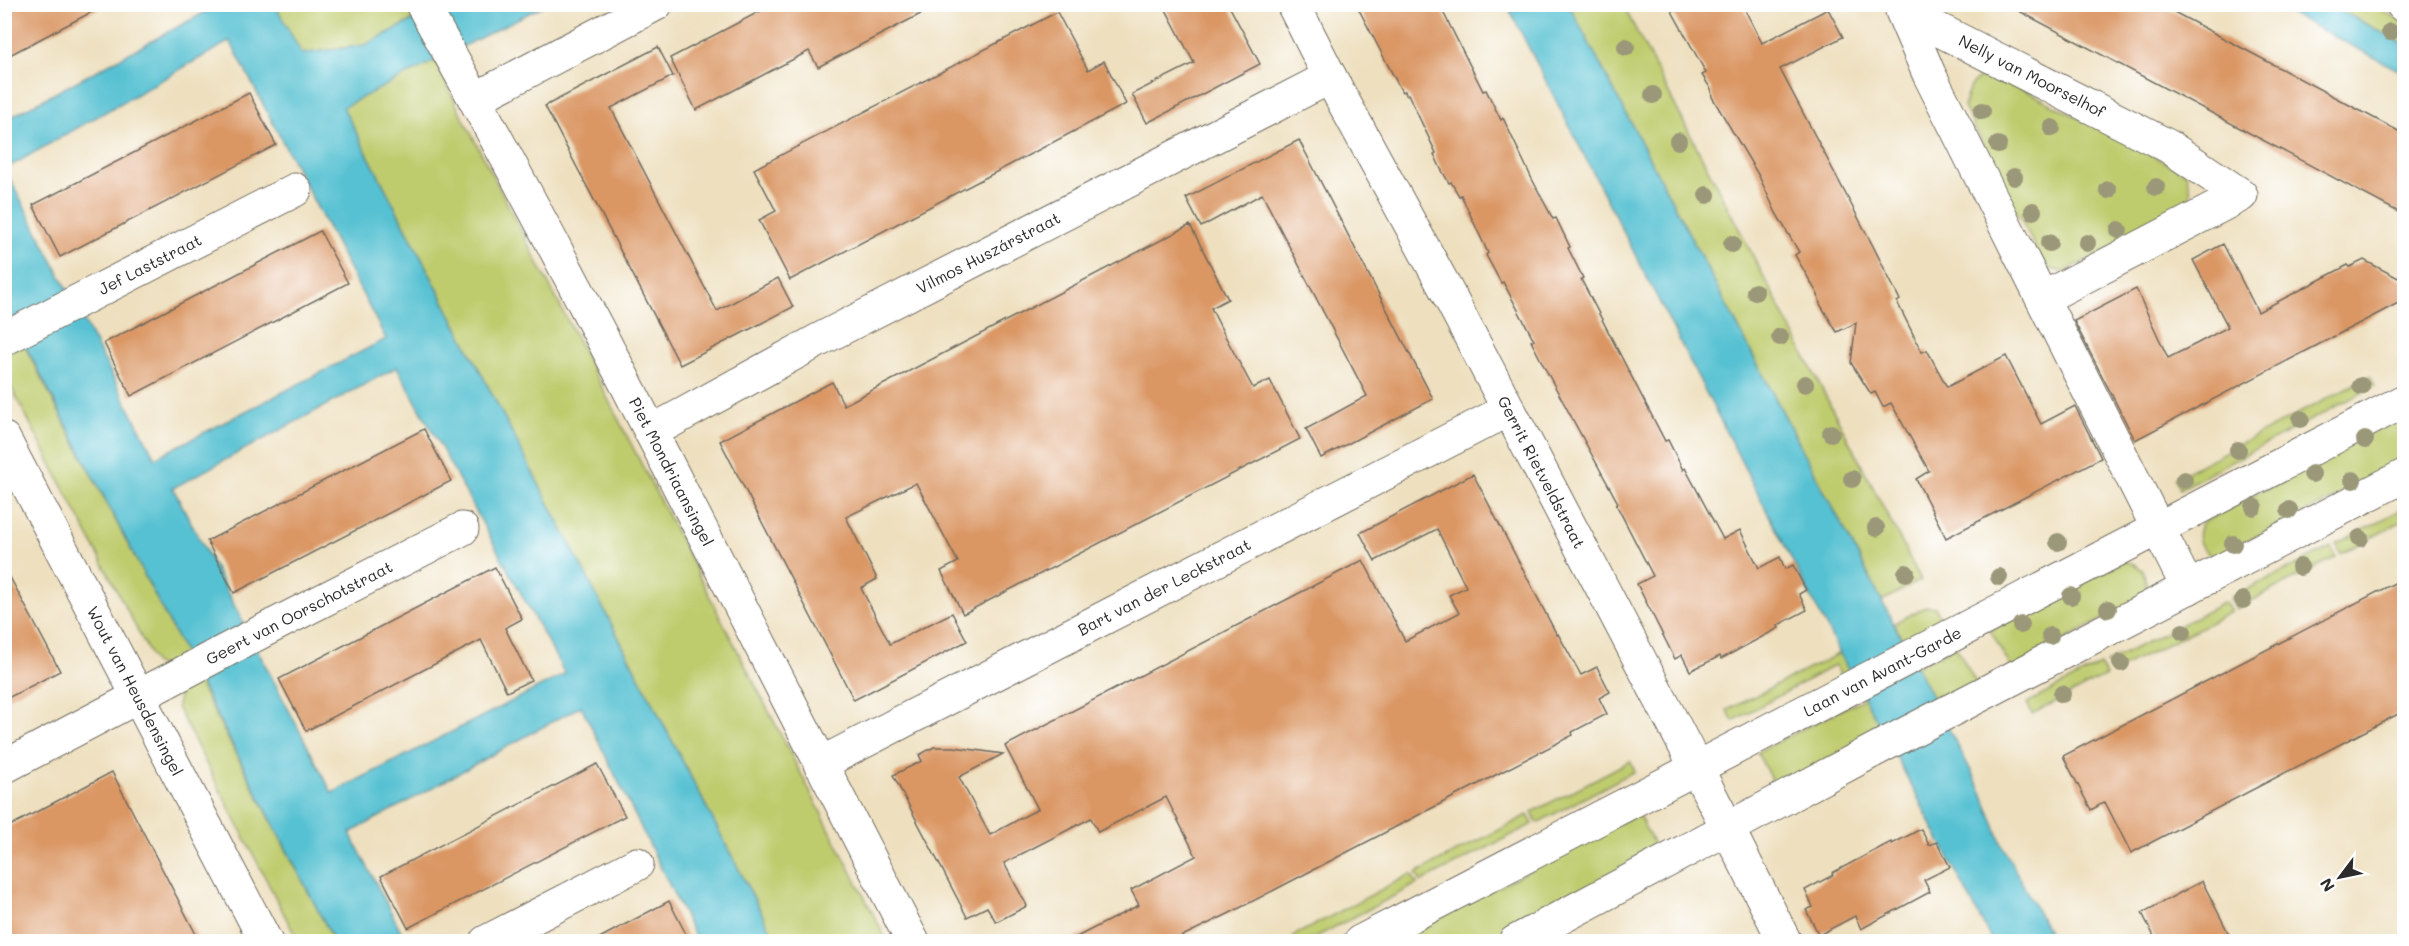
<svg xmlns="http://www.w3.org/2000/svg" width="2409" height="946" font-family="Mali,sans-serif">
<rect width="100%" height="100%" fill="#fff"/>
<filter id="ink" filterUnits="userSpaceOnUse"><feTurbulence type="fractalNoise" baseFrequency=".0167" numOctaves="2"/><feDisplacementMap in="SourceGraphic" scale="12" xChannelSelector="R" yChannelSelector="G"/><feConvolveMatrix kernelMatrix="1 2 1 2 8 2 1 2 1" color-interpolation-filters="sRGB"/></filter>
<filter id="wash" filterUnits="userSpaceOnUse"><feTurbulence type="fractalNoise" baseFrequency=".008" numOctaves="4" result="noise"/><feDisplacementMap in="SourceGraphic" scale="24" xChannelSelector="R" yChannelSelector="G"/><feGaussianBlur stdDeviation="1.35" result="paint"/><feColorMatrix in="noise" values="0 0 0 0 0 0 0 0 0 0 0 0 0 0 0 0 0 1.4 0 .05"/><feComposite in="paint" operator="in"/></filter>
<g filter="url(#wash)">
<rect width="100%" height="100%" fill="#eee0bf"/>
<g fill="#bfcc6e" stroke="#757c4c" stroke-width="1.5">
<path d="M275 5H410L417 18 365 45 301 54Z"/>
<path d="M1569 5H1623L1921 580 1882 601Z"/>
<path d="M2330 5H2347L2355 9 2358 5H2371L2404 22V44Z"/>
<path d="M435 60 457 106 887 941H776L343 107Z"/>
<path d="M1989 72 2186 173C2193 190 2192 200 2182 215L2063 272 2049 269 2039 255 1964 107C1967 89 1973 80 1989 72Z"/>
<path d="M24 345 188 659 169 669 155 664 5 375 6 353Z"/>
<path d="M2370 376 2375 386 2180 489 2175 478Z"/>
<path d="M2404 416V464L2214 557C2200 550 2194 538 2202 523Z"/>
<path d="M2404 508V520L2341 554 2336 544Z"/>
<path d="M2331 547 2336 557 2236 609 2230 598Z"/>
<path d="M2123 562 2132 563 2143 570 2147 588 2141 598 2012 669 1990 630Z"/>
<path d="M2225 602 2231 612 2111 673 2106 663Z"/>
<path d="M1927 606 1935 607 1946 629 1907 649 1894 623Z"/>
<path d="M1956 646 1978 687 1938 709 1916 666Z"/>
<path d="M1840 653 1851 675 1843 679 1835 665 1733 721 1727 710Z"/>
<path d="M2100 665 2106 676 2032 714 2027 703Z"/>
<path d="M198 681 204 693 334 941H298L177 707 180 691Z"/>
<path d="M1865 698 1885 735 1777 791 1757 752Z"/>
<path d="M1630 761 1635 771 1537 823 1532 812Z"/>
<path d="M1638 814 1658 852 1486 941 1392 942Z"/>
<path d="M1528 815 1533 824 1421 882 1416 873Z"/>
<path d="M1411 874 1417 884 1308 941H1296L1293 936Z"/>
</g>
<g fill="#56c1d2" stroke="#40767e" stroke-width="1.5" fill-rule="evenodd">
<path d="M209 5H275L302 54 365 45 443 5H545L343 107 776 941H697L581 706 350 833 406 941H334L5 306V120L211 9ZM230 41 386 339 155 458 5 169ZM397 367 565 674 332 793 173 488Z"/>
<path d="M1507 5H1569L1982 792 2002 845 2053 941H1992L1885 735 1851 675Z"/>
<path d="M2274 5H2330L2404 44V73Z"/>
</g>
<g id="blocks">
<g fill="#da9664">
<path d="M4 4H107L4 58Z"/>
<path d="M774 4H940L818 67 809 51 696 110 670 58Z"/>
<path d="M1163 4H1228L1260 64 1147 123 1132 94 1194 63Z"/>
<path d="M1356 4H1439L1483 91 1486 90 1501 120 1503 118 1532 179 1553 219 1556 218 1570 247 1568 248 1583 278 1581 279 1665 441 1668 440 1683 470 1685 468 1723 539 1740 530 1759 568 1780 557 1785 569 1793 565 1806 590 1799 594 1807 610 1778 625 1779 628 1721 659 1720 656 1690 671 1682 655 1675 659 1637 584 1653 576 1616 504 1618 503 1548 374 1531 341 1534 340 1503 282 1501 283 1486 255 1488 253 1461 195 1459 196 1451 182 1449 183 1441 169 1434 154 1436 153 1408 94 1406 95 1405 91 1402 92Z"/>
<path d="M1668 4H1742L1762 43 1828 9 1843 37 1780 69 1873 246 1900 300 1897 302 1922 352 1927 350 1947 387 2006 356 2041 424 2075 406 2101 458 1946 538 1916 479 1929 471 1891 403 1883 407 1875 392 1871 394 1851 363 1856 323 1837 332 1820 304 1818 295 1795 255 1799 252 1776 213 1759 176 1712 97 1711 89 1702 75 1706 73Z"/>
<path d="M2006 4H2159L2242 48 2404 134V215Z"/>
<path d="M1057 12 1088 70 1104 61 1126 104 790 280 759 220 776 211 754 169Z"/>
<path d="M658 47 673 76 611 108 717 311 778 278 793 307 680 365 545 106Z"/>
<path d="M249 93 276 145 60 257 33 205Z"/>
<path d="M1299 140 1433 399 1321 458 1306 429 1367 396 1262 194 1201 227 1186 198Z"/>
<path d="M1190 225 1228 299 1211 308 1225 336 1253 388 1270 380 1300 439 963 614 941 571 958 562 916 483 846 517 877 579 861 588 890 644 952 613 967 641 854 700 720 441 832 382 844 405Z"/>
<path d="M320 231 348 283 131 396 104 343Z"/>
<path d="M2223 244 2258 312 2348 265 2350 267 2364 260 2404 281V300L2135 440 2074 321 2136 289 2168 358 2198 343 2228 327 2193 260Z"/>
<path d="M424 429 451 481 234 593 207 541Z"/>
<path d="M1473 474 1557 635 1558 634 1581 675 1597 667 1610 692 1599 698 1607 714 1572 732 1573 735 1486 780 1228 914 1170 942H1067L1139 905 1131 890 1196 856 1166 797 1098 832 1091 818 1004 863 1027 906 996 922 987 907 967 917 893 775 922 761 919 755 934 747H954L1003 754 959 777 990 835 1038 809 1005 746 1363 560 1405 641 1459 613 1449 595 1466 587 1437 529 1375 561 1360 533Z"/>
<path d="M4 566 60 671 4 700Z"/>
<path d="M495 567 522 619 505 628 531 680 507 692 481 640 306 731 279 679Z"/>
<path d="M2404 578V711L2131 853 2105 802 2091 810 2063 756Z"/>
<path d="M597 764 625 816 408 928 381 876Z"/>
<path d="M112 772 200 942H4V829Z"/>
<path d="M1921 829 1929 845 1937 842 1950 867 1924 880 1930 892 1861 929 1855 916 1819 935 1806 910 1813 907 1805 890 1833 875 1832 873 1891 842 1892 844Z"/>
<path d="M2202 881 2233 942H2157L2142 913Z"/>
<path d="M669 901 690 942H592Z"/>
</g>
</g>
</g>
<g filter="url(#ink)">
<use href="#blocks" fill-opacity="0" stroke="#6f6a5f" stroke-width="1.5"/>
<g fill="none" stroke-linecap="round" stroke-linejoin="round">
<g stroke="#6f6a5f" stroke-width="35">
<g id="minor">
<path id="s1" d="M422 4C595 312 750 629 913 942"/>
<path id="s2" d="M1293 4 1330 77 1443 284 1697 769"/>
<path d="M2402 4 2404 6"/>
<path d="M475 99 656 4"/>
<path d="M2043 298 2241 195 2168 146 1902 11 1929 74 2188 588"/>
<path id="s3" d="M4 339 295 190"/>
<path id="s4" d="M651 432 817 341 1330 77"/>
<path id="s5" d="M4 439 266 942"/>
<path id="s6" d="M820 764 1508 410"/>
<path id="s7" d="M4 767 259 633 462 529"/>
<path d="M1728 829 1785 942"/>
<path d="M486 942 637 864"/>
</g>
</g>
<g stroke="#6f6a5f" stroke-width="35">
<g id="tertiary">
<path d="M1697 769 1728 829"/>
<path id="s8" d="M1360 942C1709 763 2056 580 2404 401"/>
<path d="M1515 942 1882 746 2404 476"/>
</g>
</g>
<use href="#minor" stroke="#fff" stroke-width="33"/>
<use href="#tertiary" stroke="#fff" stroke-width="33"/>
</g>
<g fill="#9b9779">
<circle cx="2390" cy="32" r="9"/>
<circle cx="1626" cy="47" r="9"/>
<circle cx="1653" cy="95" r="9"/>
<circle cx="1982" cy="111" r="9"/>
<circle cx="2052" cy="128" r="9"/>
<circle cx="1678" cy="141" r="9"/>
<circle cx="1998" cy="145" r="9"/>
<circle cx="2014" cy="177" r="9"/>
<circle cx="2156" cy="187" r="9"/>
<circle cx="2108" cy="190" r="9"/>
<circle cx="1707" cy="195" r="9"/>
<circle cx="2033" cy="211" r="9"/>
<circle cx="2119" cy="230" r="9"/>
<circle cx="2049" cy="243" r="9"/>
<circle cx="2087" cy="243" r="9"/>
<circle cx="1732" cy="244" r="9"/>
<circle cx="1755" cy="292" r="9"/>
<circle cx="1780" cy="337" r="9"/>
<circle cx="1805" cy="384" r="9"/>
<circle cx="2361" cy="386" r="9"/>
<circle cx="2301" cy="419" r="9"/>
<circle cx="1831" cy="433" r="9"/>
<circle cx="2365" cy="440" r="9"/>
<circle cx="2238" cy="450" r="9"/>
<circle cx="2312" cy="474" r="9"/>
<circle cx="1852" cy="479" r="9"/>
<circle cx="2184" cy="480" r="9"/>
<circle cx="2353" cy="480" r="9"/>
<circle cx="2254" cy="507" r="9"/>
<circle cx="2289" cy="510" r="9"/>
<circle cx="1876" cy="528" r="9"/>
<circle cx="2360" cy="538" r="9"/>
<circle cx="2058" cy="542" r="9"/>
<circle cx="2233" cy="544" r="9"/>
<circle cx="2300" cy="567" r="9"/>
<circle cx="1906" cy="573" r="9"/>
<circle cx="1999" cy="577" r="9"/>
<circle cx="2071" cy="596" r="9"/>
<circle cx="2243" cy="600" r="9"/>
<circle cx="2108" cy="609" r="9"/>
<circle cx="2021" cy="625" r="9"/>
<circle cx="2183" cy="632" r="9"/>
<circle cx="2050" cy="636" r="9"/>
<circle cx="2121" cy="663" r="9"/>
<circle cx="2062" cy="694" r="9"/>
</g>
</g>
<g text-anchor="middle" stroke-width="6" stroke-linejoin="round" paint-order="stroke">
<g font-size="16" fill="#2b2b2b" stroke="#fff">
<text transform="translate(2032 76) rotate(27)" y="6">Nelly van Moorselhof</text>
<text dy="6" stroke="none"><textPath href="#s4" startOffset="382">Vilmos Huszárstraat</textPath></text>
<text dy="6" stroke="none"><textPath href="#s3" startOffset="164">Jef Laststraat</textPath></text>
<text dy="6" stroke="none"><textPath href="#s1" startOffset="530">Piet Mondriaansingel</textPath></text>
<text dy="6" stroke="none"><textPath href="#s2" startOffset="530">Gerrit Rietveldstraat</textPath></text>
<text dy="6" stroke="none"><textPath href="#s6" startOffset="387">Bart van der Leckstraat</textPath></text>
<text dy="6" stroke="none"><textPath href="#s7" startOffset="333">Geert van Oorschotstraat</textPath></text>
<text dy="6" stroke="none"><textPath href="#s8" startOffset="588">Laan van Avant-Garde</textPath></text>
<text dy="6" stroke="none"><textPath href="#s5" startOffset="284">Wout van Heusdensingel</textPath></text>
</g>
</g>
<rect width="2409" height="946" fill="none" stroke="#fff" stroke-width="24"/>
<g transform="translate(2340 877) rotate(238)" stroke="#ffffff" stroke-width="4.5" paint-order="stroke">
<path d="M0-4.5L10 22L0 15L-10 22Z" fill="#2b2b2b"/>
<text y="-9" font-size="16" font-weight="bold" text-anchor="middle" fill="#2b2b2b">N</text>
</g>
</svg>
